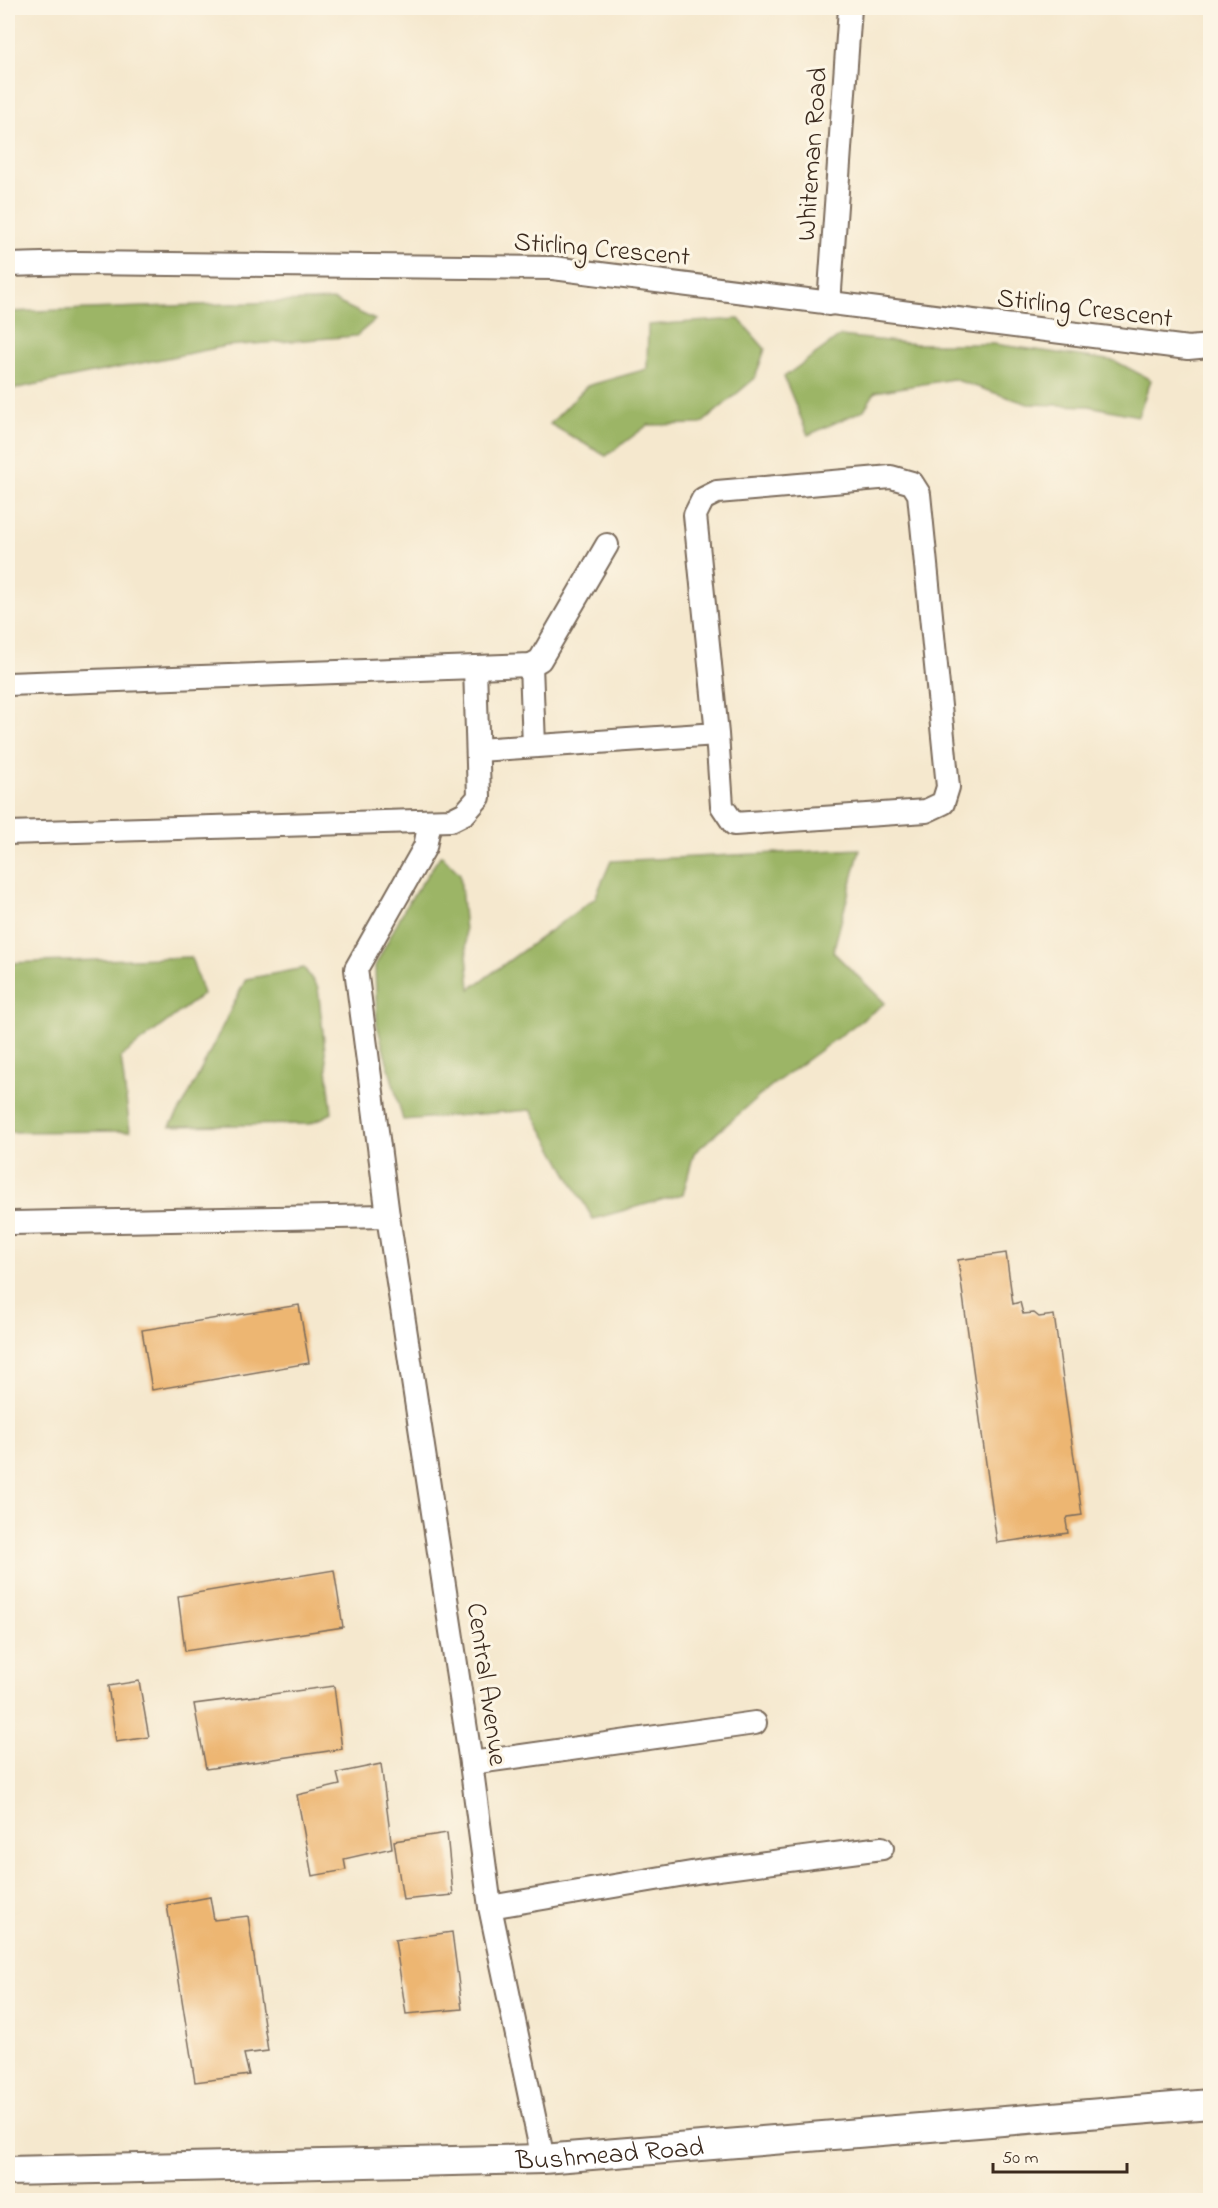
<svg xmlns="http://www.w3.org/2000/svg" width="1218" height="2208" font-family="'Indie Flower',sans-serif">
<rect width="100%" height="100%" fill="#fcf5e5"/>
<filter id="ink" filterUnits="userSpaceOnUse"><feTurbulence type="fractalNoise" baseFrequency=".0167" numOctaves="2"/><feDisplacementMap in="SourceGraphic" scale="12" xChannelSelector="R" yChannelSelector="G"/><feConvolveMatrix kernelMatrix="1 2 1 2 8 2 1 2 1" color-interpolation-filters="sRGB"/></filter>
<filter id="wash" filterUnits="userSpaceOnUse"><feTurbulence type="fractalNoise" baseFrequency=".008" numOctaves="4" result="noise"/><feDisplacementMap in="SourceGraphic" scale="24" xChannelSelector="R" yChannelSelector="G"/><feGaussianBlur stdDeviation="1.35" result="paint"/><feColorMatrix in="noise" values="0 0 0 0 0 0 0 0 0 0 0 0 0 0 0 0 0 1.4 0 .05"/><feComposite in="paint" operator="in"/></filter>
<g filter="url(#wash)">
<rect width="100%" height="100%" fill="#f5e8ce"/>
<g fill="#9cb566" stroke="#6c7042" stroke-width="1.5">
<path d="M333 300 375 320 356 336 226 346 8 390V312Z"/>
<path d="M739 319 765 349 755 378 701 424 648 425 606 456 550 424 587 386 647 369 648 325Z"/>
<path d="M840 336 916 344H993L1115 361 1151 380 1138 416 1089 406 1028 404 953 379 875 392 864 410 808 435 784 377Z"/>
<path d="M860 849 833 952 885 1003 771 1086 694 1153 683 1194 593 1219 531 1110 403 1120 377 1025 375 966 406 906 441 855 460 874 470 989 595 898 611 861Z"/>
<path d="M191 957 203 994 121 1057 130 1131 8 1132V963Z"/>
<path d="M304 968 318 988 332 1113 310 1124 170 1126 185 1102 246 979Z"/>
</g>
<g id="blocks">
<g fill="#edb672">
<path d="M1006 1253 1013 1304 1020 1302 1023 1314 1034 1313 1039 1317 1054 1315 1082 1515 1068 1517 1066 1521 1068 1533 997 1543 958 1260Z"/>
<path d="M299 1305 309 1363 152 1390 142 1330Z"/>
<path d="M334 1570 343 1627 185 1651 178 1596Z"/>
<path d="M139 1681 149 1737 116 1742 108 1686Z"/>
<path d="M334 1686 342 1749 206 1769 194 1704Z"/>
<path d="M381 1764 392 1848 344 1859 346 1870 312 1876 297 1795 340 1785 337 1773Z"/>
<path d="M447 1833 453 1895 403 1900 394 1841Z"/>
<path d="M210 1897 214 1920 248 1916 268 2051 244 2054 249 2075 195 2082 167 1905Z"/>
<path d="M452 1932 462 2009 406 2014 395 1940Z"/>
</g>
</g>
</g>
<g filter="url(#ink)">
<use href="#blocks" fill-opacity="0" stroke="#7c6c5c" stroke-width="1.5"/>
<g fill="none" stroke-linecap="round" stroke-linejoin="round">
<g stroke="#7c6c5c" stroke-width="26">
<g id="minor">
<path d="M8 265 77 263 553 268 1188 348 1210 346"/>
<path d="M829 304 850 8"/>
<path d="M531 665 534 746"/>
<path d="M8 684 531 665 540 660 607 545"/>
<path d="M478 750 717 734 722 806 734 824 926 811 943 803 948 787 919 494 912 483 891 477 717 492 703 499 695 515 717 734"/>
<path d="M430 821 425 847 356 969 388 1216 471 1763 490 1907 543 2159"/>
<path d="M8 833 451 820 465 813 479 797 475 667"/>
<path d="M12 1223 388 1216"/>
<path d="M471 1763 755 1723"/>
<path d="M490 1907 703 1871 882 1848"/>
</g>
</g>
<g stroke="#7c6c5c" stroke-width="32">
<g id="major">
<path id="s1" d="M8 2171 543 2159 1210 2104"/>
</g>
</g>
<use href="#minor" stroke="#fff" stroke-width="22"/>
<use href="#major" stroke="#fff" stroke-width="28"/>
</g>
</g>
<g text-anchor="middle" stroke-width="6" stroke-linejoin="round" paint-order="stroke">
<g font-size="27" fill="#3b2a1e" stroke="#fcf5e5">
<text transform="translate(811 154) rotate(-86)" y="9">Whiteman Road</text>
<text transform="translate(602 248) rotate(5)" y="9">Stirling Crescent</text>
<text transform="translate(1085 307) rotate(7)" y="9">Stirling Crescent</text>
<text transform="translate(488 1684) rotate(82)" y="9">Central Avenue</text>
<text dy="9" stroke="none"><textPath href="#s1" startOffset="602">Bushmead Road</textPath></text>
</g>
</g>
<rect width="1218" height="2208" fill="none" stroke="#fcf5e5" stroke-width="30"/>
<path d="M993 2163v9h134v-9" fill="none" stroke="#3b2a1e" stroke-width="3"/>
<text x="1002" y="2163" font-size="18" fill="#3b2a1e" stroke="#fcf5e5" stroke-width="4.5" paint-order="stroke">50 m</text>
</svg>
